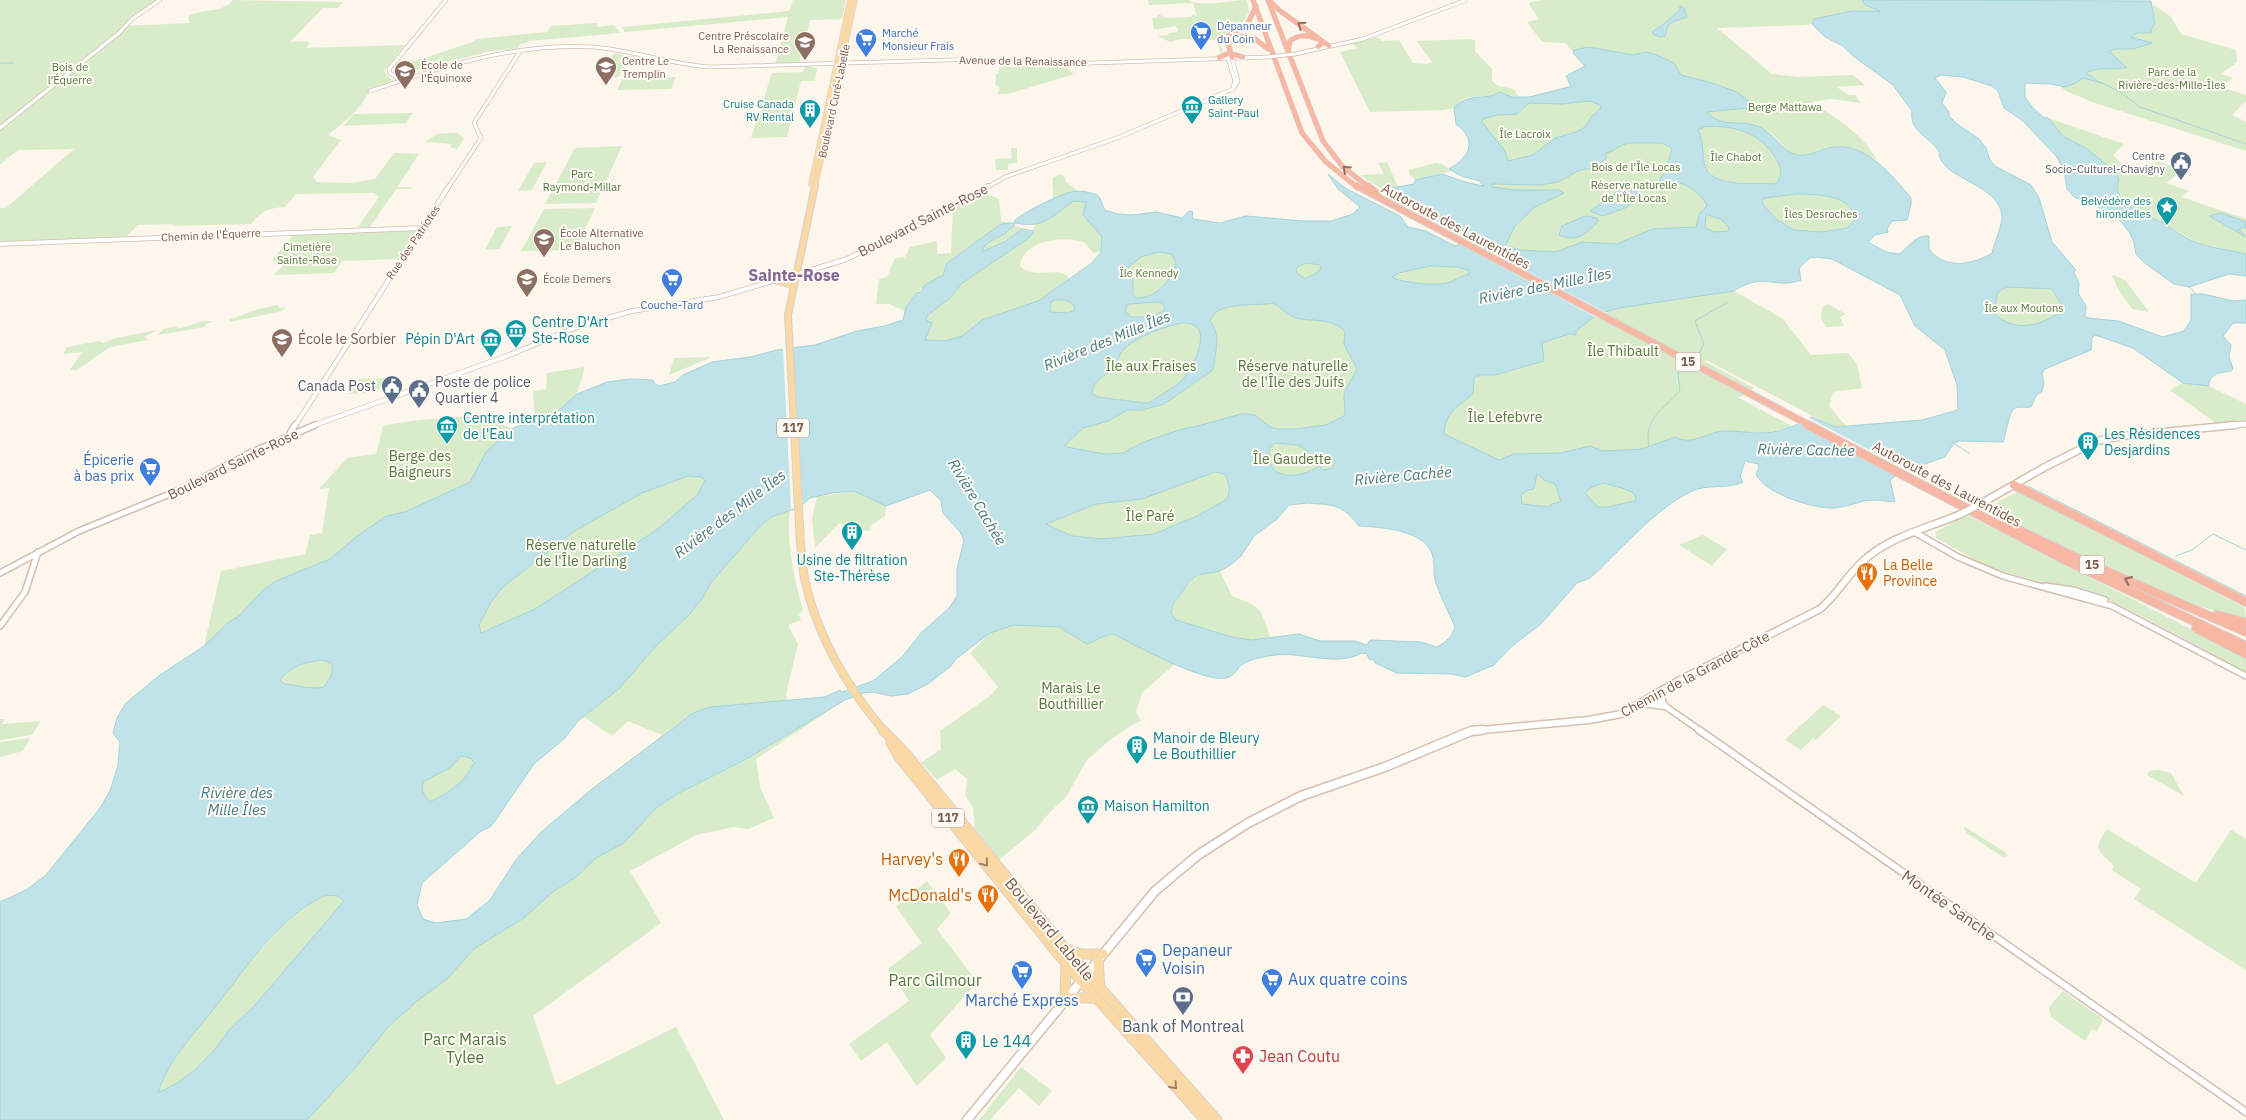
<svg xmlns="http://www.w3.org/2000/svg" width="2246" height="1120" font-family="'IBM Plex Sans',sans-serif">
<rect width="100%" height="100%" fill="#fdf6ec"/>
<g fill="#d8ecc9">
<path d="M0 0H159L136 14 123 26 190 23 188 17C203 7 220 15 233 0L343 2 338 8H323L290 42 306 41 310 43 306 48 405 45 384 71 393 81 370 88C366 105 341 125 328 135L341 140 313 177 317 182 351 183 375 179 394 153 419 154 397 187H412L411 189H396L370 227H358L379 197 374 193 296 194 285 207C268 208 262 211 251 224L172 226 174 224 138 225 126 237 0 242V208H6L74 149 18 150 0 165V130L5 126 0 127Z"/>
<path d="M793 0H846L842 19 810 20 799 63 775 64 788 17 625 32 622 27 781 12 790 10Z"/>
<path d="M1148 0H1188C1201 8 1232 0 1247 0L1249 12 1242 24 1220 38 1223 54 1220 57H1213L1221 53 1217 40 1181 39 1170 42 1158 36 1169 35 1168 33 1177 32 1178 29 1175 26 1154 30 1152 18 1160 17H1157L1159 14 1165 18 1191 17 1193 14 1197 17 1193 3 1149 5Z"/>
<path d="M1543 0H1862L1865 5 1881 10 1852 11 1814 19 1812 24 1805 25 1717 28 1772 74 1800 77 1853 75 1865 85 1837 87 1848 95H1855L1861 103 1831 99 1812 102C1837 119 1862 133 1877 160 1863 153 1846 144 1830 147 1818 150 1809 157 1797 155 1782 152 1779 137 1768 131 1748 121 1723 129 1707 112L1711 111 1561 89 1570 86 1566 76 1585 66 1565 43 1542 42 1527 22 1539 19 1529 4 1531 2Z"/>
<path d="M2154 5 2171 17 2181 34 2236 50 2237 62 2221 74 2233 78 2221 87 2246 95V101L2232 115 2246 122V151L2095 103 2066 91 2061 87H2065L2083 78 2097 82 2102 81 2086 74 2087 72 2107 68 2106 49 2124 36 2148 9Z"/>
<path d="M597 23V27L614 25 620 33 528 41 527 43 520 44 517 49 491 51 403 73 397 67 400 63 415 61 473 42 476 39 547 32 551 26Z"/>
<path d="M1377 37 1382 41 1399 40 1413 63 1427 64 1432 62 1417 41 1472 39 1475 41V51L1492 69V81L1498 86 1514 89 1519 97 1498 93 1492 96 1469 97 1461 100 1454 108 1443 110 1370 112 1340 52 1357 48 1352 44Z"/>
<path d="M614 53 641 58 636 65 625 66 618 77H600Z"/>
<path d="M1016 62 1075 66 1068 69 1073 74 1078 73 1008 94H997L1000 88 995 84 996 74H998L1000 66 1013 67Z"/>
<path d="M805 66 817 68 815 81H801L787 137 751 138 772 73 803 72Z"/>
<path d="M676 77 671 89 617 90 623 78Z"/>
<path d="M1589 101 1600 105 1601 108 1592 116 1585 127 1576 132 1555 138 1533 155 1509 166 1482 132 1481 117 1528 103Z"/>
<path d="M413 113 406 123 343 126 354 114Z"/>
<path d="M2048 118 2124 144 2113 155 2124 167 2143 175 2158 161 2182 170 2166 183 2189 191 2182 197 2246 219V254L2200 244 2152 217 2131 209 2123 200 2117 185 2088 150 2063 136Z"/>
<path d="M1704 127C1732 124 1763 133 1776 159 1782 169 1783 174 1776 184 1758 181 1717 189 1707 168 1703 161 1700 140 1698 130Z"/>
<path d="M452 133H458L464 139 457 149 450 147 452 144 425 142 437 134Z"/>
<path d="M1616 139 1668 140 1733 220V236L1510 262 1484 190 1487 179Z"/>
<path d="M622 146 596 203 545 204 575 148Z"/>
<path d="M1011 148H1017V163L1008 164V170H996L995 159 1012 158Z"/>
<path d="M547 162 532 190 518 191 534 163Z"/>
<path d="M1387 162 1398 187 1385 191 1360 175 1384 174 1378 163Z"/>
<path d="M1436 163 1442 164 1451 171 1415 180 1409 174V170Z"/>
<path d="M1060 174 1064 176 1066 182 1078 191 1072 192 1051 201C1056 192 1051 186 1053 178Z"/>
<path d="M982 192 999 199 1001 221 1012 223 1001 224 946 263 943 275C930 281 909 297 905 311L889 304H876L879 279 887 277 895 258 905 257 910 247 937 241V254L951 253 953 208Z"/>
<path d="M1798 194C1816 195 1838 194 1852 208L1855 221 1847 228 1822 232 1794 230 1776 219 1763 204 1762 200 1765 198Z"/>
<path d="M1074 201 1086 202 1097 231 1102 237 1101 252 1094 253C1089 250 1088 244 1083 242 1063 235 1022 241 1020 266 1035 281 1062 264 1069 279L1038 301 982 320 962 336 945 341 925 340 931 327 926 320 927 316 950 298 961 284 1029 238 1035 225Z"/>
<path d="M595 208 575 250 521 251 544 209Z"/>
<path d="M1013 225 1025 229 982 252C983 240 1000 239 1008 232 1010 230 1011 228 1013 225Z"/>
<path d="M512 226 499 249 485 250 497 227Z"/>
<path d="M417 230 399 259 342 261 334 273 274 275 287 261H272L294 234Z"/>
<path d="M1158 252 1171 254 1176 262C1173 280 1154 300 1135 298L1132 284 1124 270 1141 257Z"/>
<path d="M1306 263 1320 265 1321 268 1318 272 1305 279 1297 273 1296 269 1299 266Z"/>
<path d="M1430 266 1458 267 1470 271 1469 274C1461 276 1454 281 1447 283 1436 286 1400 283 1392 276Z"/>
<path d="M2114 275 2125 280 2149 312 2132 309 2118 289 2112 276Z"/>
<path d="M2006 287 2052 289 2064 310C2042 326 2015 334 1994 313 1993 306 1998 301 1997 293Z"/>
<path d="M1734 291 1783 319 1811 355 1848 353 1857 364 1862 388 1833 392 1829 406 1846 426 1834 427 1706 360 1704 361 1754 388 1742 396 1737 397 1794 427 1765 433 1721 431 1694 440H1681L1675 437 1642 449 1603 451 1590 446 1561 453 1514 454 1499 460 1444 434C1445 413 1457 407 1473 394L1474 378 1480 375H1495L1544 361 1541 344 1576 331 1598 314 1619 308Z"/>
<path d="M1279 299 1347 322 1367 368 1353 423 1126 457 1064 453 1057 443 1083 423 1128 405H1155L1191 379 1203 358 1202 321 1225 301Z"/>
<path d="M1055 300H1066L1073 304 1075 310 1067 313 1050 312 1051 302Z"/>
<path d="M1160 302 1165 307 1164 311 1149 317H1131L1125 311 1128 304Z"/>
<path d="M1828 304 1846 314 1840 317 1844 326 1826 327 1821 319 1822 308Z"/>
<path d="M278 305 280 308 286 307 282 311 230 322 229 320 258 309Z"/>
<path d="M204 321H213L206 324 205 327 158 335 163 329 177 326V328C186 329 195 322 204 321Z"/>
<path d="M1183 323C1186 323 1191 323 1194 325 1211 334 1191 371 1182 380 1173 389 1159 395 1149 403H1144L1098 397 1092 393C1093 379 1107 376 1114 367 1118 362 1119 354 1123 350 1136 335 1164 326 1183 323Z"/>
<path d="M157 330 144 337 148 340 110 347 77 370H70L82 352 63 354 67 347 100 341 103 343 116 338Z"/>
<path d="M710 357V358L669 375 674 358Z"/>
<path d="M585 367 577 394 558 411 535 422 533 391 546 389 547 373Z"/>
<path d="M386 378 377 392 349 394 359 379Z"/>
<path d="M2183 383 2209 386 2246 404V421L2217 424 2170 390Z"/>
<path d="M471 416 470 425 495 422 513 429 473 483 204 646 221 571 305 554 310 535 322 533 329 488 319 489 347 458 376 454 383 426C413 419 441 419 471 416Z"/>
<path d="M1275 443 1297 445 1336 462 1333 468C1326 472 1325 470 1319 467 1298 481 1262 480 1270 447Z"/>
<path d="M690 472 713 477 691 508 537 613 476 640 469 628 485 601 569 529 623 501Z"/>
<path d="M1215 472 1225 474C1229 483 1231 490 1228 499L1197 516 1154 534 1102 539 1072 536 1046 524 1096 504 1142 499Z"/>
<path d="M1537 472 1544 480 1555 484 1561 502C1549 505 1539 514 1528 519L1506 495 1535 477Z"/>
<path d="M1603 483 1622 488 1632 492 1636 497 1635 501 1547 548 1585 493 1590 488Z"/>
<path d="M854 491 886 506 885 516 873 524 869 531 852 529 839 523 815 548 812 518 817 497Z"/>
<path d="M2017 492 2025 494 2245 608 2246 621C2155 595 2069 549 1984 509Z"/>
<path d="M790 509C786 542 794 578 803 610L799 615 801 620 788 625 798 644 786 694 787 700 693 713 662 735 628 721 612 736 584 717 620 688 655 647 690 613 702 599 711 584 761 525 771 517Z"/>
<path d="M1967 515 2246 657V672L2145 618 2102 597 1992 569 1936 538 1935 532Z"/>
<path d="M1703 535 1727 549 1712 566 1679 545Z"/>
<path d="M1220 571 1232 596C1262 608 1260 606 1270 637L1251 640 1232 637 1176 620 1171 613C1173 605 1176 602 1181 595 1195 574 1196 576 1220 571Z"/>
<path d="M1030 624 1050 625 1103 636 1113 634 1175 664 1142 693 1136 712 1141 721 1130 726 1110 740 1087 760 1066 797 1050 812 1035 830 999 860 975 830 973 808 965 795 967 779 955 769 937 780 921 763 941 749 940 731 991 695 998 687 970 653 990 633 1014 625Z"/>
<path d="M322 660 331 663C335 673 329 679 324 687L238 715 287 672 299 664Z"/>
<path d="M845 700 756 759 760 787 774 818 748 829 734 827 696 835 630 871 661 923 533 1016 556 1084 558 1085 676 1027 724 1120H295L401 1010 471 944 524 918 554 891 575 878 596 858 624 843 656 808 677 794 747 760Z"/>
<path d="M1823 705 1841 716 1816 740 1813 738 1801 750 1785 740Z"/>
<path d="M0 719H5L2 724 41 721 32 735 0 740Z"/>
<path d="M30 738 23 751 0 757V742Z"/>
<path d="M461 756 471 758 474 763C466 782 447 793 429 802L422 790 423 782 451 767Z"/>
<path d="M2159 770 2171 773 2184 796 2147 775 2149 771Z"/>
<path d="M1965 827 2005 852 2007 856 2003 857 1968 834 1964 830Z"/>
<path d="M2107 829 2196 883 2231 830 2246 839V970L2134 899 2141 889 2112 870 2114 866C2098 849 2092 851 2107 829Z"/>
<path d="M927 881 951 913 937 929 977 982 930 1035 946 1058 917 1086 887 1042 861 1061 849 1044 909 1001 888 969 922 943 896 907Z"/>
<path d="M326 895 338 896 344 901 256 1004 229 1030 215 1049 195 1070 177 1083 157 1093 170 1063 247 966 282 926 317 899Z"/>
<path d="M2063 991 2103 1019 2097 1031 2092 1029 2085 1041 2051 1017 2049 1007Z"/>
<path d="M1021 1067 1052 1091 1039 1106 1019 1088 990 1120H979Z"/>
</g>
<g fill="#bfe3e8" stroke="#a5d3da" fill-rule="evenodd">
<path d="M1862 0 2151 1 2155 24 2151 29V33H2137L2131 37 2152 43 2133 49H2115L2109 51 2127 68 2099 69 2087 72V74L2102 83 2083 78 2076 83 2065 87 2051 84 2025 83V97L2032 107 2043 117 2048 118 2063 136 2089 150 2115 172 2119 178C2110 208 2150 214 2166 225 2177 232 2188 240 2200 244 2215 249 2231 250 2246 254V276L2229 274 2189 287 2174 284 2146 264 2136 254 2134 243 2130 233 2118 218 2098 207 2074 197 2067 189 2064 170 2056 156 2023 121 2004 108 1998 91 1992 86 1963 77 1941 75 1935 78 1946 92 1942 103 1949 112V116L1957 124 1979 139 1986 148 1990 160 1995 166 2031 185 2039 198 2052 242 2076 270 2074 272 2079 284 2078 293 2086 306 2085 316 2088 318 2118 321 2163 337 2184 331 2191 320V294H2203L2234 301 2246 300V323H2233L2223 336 2231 345 2229 356 2233 369 2231 371C2220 373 2209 373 2209 386L2183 383 2133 348 2095 335 2092 338 2091 350 2045 369 2042 373 2044 384 2042 391 2036 396 2031 407C2026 408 2019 406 2015 408 2009 411 2006 434 2003 442L1959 441 1954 443 1945 457 1922 465 1908 467 1890 480 1895 502C1886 501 1873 499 1864 501 1853 504 1842 508 1831 508 1811 508 1764 493 1756 474L1759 468 1758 464 1745 461 1740 477 1743 482C1727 490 1707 483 1690 492 1655 509 1620 551 1590 578L1577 583 1541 624 1512 646 1494 665 1465 677 1451 674 1397 673 1375 663 1374 660 1369 659 1367 654 1362 653C1337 667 1304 652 1276 655 1267 656 1250 659 1243 664 1238 667 1235 675 1229 677 1211 687 1133 644 1113 634 1103 635 1096 641 1087 644L1059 627 1014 625 990 633 956 659 950 667 928 684 908 694 891 696 873 692 863 693 845 700 747 759 677 794 656 808 624 843 596 858 575 878 554 891 524 918 475 948 447 979 417 1001 388 1027 356 1067 307 1120H0V902L26 890 46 875 100 808 110 791 118 765 120 742 113 733 117 718 126 703 160 675 204 646 229 622 239 616 263 590 276 581 330 559 356 537 386 516 405 512 470 482 486 452 508 432 515 427 541 420 558 411 577 394 607 382 631 379 653 380 654 383 659 386 675 382 683 375 712 362 750 357 777 350 815 345 857 331 884 326 903 320 906 307 917 293 921 292 925 285 943 275 947 263 1001 224 1013 223C1016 215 1061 194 1071 192 1078 190 1088 192 1095 194 1102 197 1101 204 1105 210L1118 214 1131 215 1157 212 1182 218 1189 211 1193 212 1192 217 1193 219 1220 223 1246 216 1303 221H1331L1353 214 1360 207 1338 189 1328 174 1345 188 1400 216 1408 227 1426 231 1455 246 1470 239 1464 231 1453 229 1412 208 1408 204V199L1392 198 1385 192 1386 189 1414 184 1415 180 1442 174 1465 182 1483 186 1480 181 1461 176 1449 169C1470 157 1478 140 1456 124L1454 108C1470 91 1484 102 1500 92L1512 97H1529L1569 87 1571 86 1566 76 1585 66 1573 53 1574 50 1588 47 1633 55 1646 52 1657 55 1674 63 1681 75 1712 83 1737 92 1757 107 1707 112C1722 128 1736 120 1754 125 1775 131 1780 152 1797 155 1811 157 1822 148 1834 147 1866 143 1893 176 1911 198V205L1907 220 1892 221 1887 229 1888 232 1875 235 1868 242 1886 252 1899 254C1910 247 1914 235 1929 236V249C1944 270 1973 265 1992 253 1994 244 2003 223 2002 216 2000 193 1969 183 1953 172 1948 169 1942 163 1940 158 1938 153 1941 155 1938 150 1928 136 1909 131 1912 111L1893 85 1853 56 1843 46 1825 37 1812 24 1814 19 1852 11H1880L1865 5ZM1589 101 1600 105 1601 108 1592 116 1585 127 1576 132 1555 138 1533 155 1508 161 1505 151 1482 122 1483 119 1497 115 1517 114 1529 103 1562 104ZM1704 127C1732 124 1762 133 1776 159 1782 169 1783 174 1776 184 1758 182 1716 189 1706 168 1701 156 1705 145 1698 130ZM1629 143H1661L1671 147C1673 155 1667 159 1668 167L1659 180C1666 184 1671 182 1679 183 1690 185 1703 196 1707 206 1696 216 1700 215 1696 227L1652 229 1617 244 1582 242 1556 252 1520 250 1505 246 1515 226 1535 207 1564 193 1559 190H1515L1492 187V184L1540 185 1558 182 1580 170 1594 168 1606 159V153C1615 151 1619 145 1629 143ZM1798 194C1817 195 1838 194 1851 208L1855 220 1847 228 1822 232 1794 230 1776 219 1763 204 1762 200 1765 198ZM1074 201 1086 202 1083 215 1102 237 1101 252 1092 263 1038 301 982 320 962 336 945 341 925 340 932 323 926 320 927 316 950 298 961 284 1029 238 1034 231 1022 229 1007 240 982 252C984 240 1000 239 1007 232 1010 230 1013 226 1016 223 1044 229 1052 216 1074 201ZM1706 214 1722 220 1729 228 1728 231 1714 232 1705 228ZM1158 252 1171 254 1176 262C1173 280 1154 300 1135 298L1133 293V279L1125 270 1141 257ZM1816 257 1832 259 1900 295 1915 326 1945 350 1957 385 1958 410 1922 420 1835 427 1812 417C1797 425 1782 432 1765 433 1751 434 1737 430 1723 431 1706 433 1691 446 1675 437L1642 449 1603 451 1590 446 1561 453 1514 454 1499 460 1444 434C1445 413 1457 407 1473 394L1474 378 1480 375H1495L1544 361 1542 343 1569 334 1576 335V331L1598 314 1619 308 1734 291C1764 271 1775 290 1801 280L1799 268 1810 258ZM1306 263 1320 265 1321 268 1318 272 1305 279 1297 273 1296 269 1299 266ZM1430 266 1458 267 1470 271 1469 274C1461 276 1454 281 1447 283 1436 286 1401 283 1392 277L1399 273ZM2006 287 2052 289 2064 309C2042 326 2015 334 1994 313 1993 306 1998 301 1997 293ZM1055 300H1066L1073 304 1075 310 1067 313 1050 312 1051 302ZM1160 302 1165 307 1164 311 1149 317H1131L1125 311 1128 304ZM1273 303C1281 307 1287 316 1296 318 1311 322 1333 317 1345 332L1344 344 1357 369C1354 377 1348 384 1345 391 1342 400 1347 407 1344 416L1326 425 1296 429H1277L1270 427 1255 415 1241 414 1198 426 1182 429 1141 443 1123 453 1104 454 1067 447 1065 445 1083 428 1108 421 1127 410H1142L1164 404 1213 370C1215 353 1222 336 1210 321 1217 300 1253 307 1273 303ZM1183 323C1186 323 1191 323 1194 325 1211 334 1191 371 1182 380 1173 389 1159 395 1149 403H1144L1098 397 1092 393C1093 379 1107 376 1114 367 1118 362 1119 354 1123 350 1135 337 1166 326 1183 323ZM1275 443 1297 445 1307 450C1312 462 1324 461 1335 462L1333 468 1323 470 1319 466C1298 481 1262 480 1270 447ZM1215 472 1225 474C1229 483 1231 489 1227 499L1197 516 1154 534 1102 539 1072 536 1046 524 1096 504 1142 499ZM1537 473 1544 480 1555 484 1561 502 1552 504 1549 507 1522 504 1521 495 1527 490 1534 489ZM688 476 701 477 705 480 698 494 658 529 535 609 481 633 479 625 491 602 503 587 573 532 642 493ZM1603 483 1622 488 1632 492 1636 497 1635 501 1608 507H1598L1585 493 1590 488ZM930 490 941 501 943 513 960 532 964 540 957 569V596L949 608 921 633 902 657 873 681 842 692 840 690 825 697 710 707 693 713 592 789 541 832 515 861 490 900 466 919 436 923 423 919 417 905 422 883 481 831 490 827 495 821 534 764 565 738 578 721 620 688 655 647 689 615 702 599 711 583 761 525 771 517 800 507 810 498 832 493 854 491 886 506ZM1308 503C1334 505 1342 504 1359 526 1380 527 1428 530 1433 557 1435 565 1433 572 1435 580 1440 596 1448 611 1455 627 1452 637 1446 642 1437 647L1421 642 1370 640 1367 645 1355 641H1320L1299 634 1251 640 1232 637 1176 620 1171 613 1173 605 1190 581 1198 575 1220 571 1232 564 1241 556 1254 536 1277 519 1289 505ZM322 660 331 663C335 673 329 679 324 687 310 690 298 685 284 684L280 680C292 665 304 663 322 660ZM461 756 471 758 474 763C466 782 447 794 429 802L422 790 423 782 451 767ZM326 895 338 896 344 901 256 1004 229 1030 215 1049 195 1070 177 1083 158 1093C168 1060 191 1038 212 1011 245 970 277 918 326 895Z"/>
<path d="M1680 6 1684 8 1687 17 1672 22 1668 26 1665 36 1660 37 1653 34V31C1664 25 1670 18 1680 10Z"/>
<path d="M1630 190 1636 191 1639 198 1625 208 1603 216 1590 211 1617 192Z"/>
<path d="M2221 213 2246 222V227L2239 229 2246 237 2209 216Z"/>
<path d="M1585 216 1597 218 1598 221C1587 234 1577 243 1559 235L1562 226Z"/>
</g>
<g fill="#fdf6ec">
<path d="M1466 239 1609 314 1597 318 1457 243Z"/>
<path d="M792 347 803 508 791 509 783 348Z"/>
<path d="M1807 417 1908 470 1900 476 1797 422Z"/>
</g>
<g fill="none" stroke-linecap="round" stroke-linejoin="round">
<g stroke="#a5d3da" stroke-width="1">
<path d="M0 63H14"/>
<path d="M2100 82 2120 92 2140 107 2246 144"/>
<path d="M2189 287 2195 293"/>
<path d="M1692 360 1698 355 1704 344 1695 321 1728 302"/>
<path d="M1953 443 1969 453"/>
<path d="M1649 447C1643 418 1663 410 1680 391L1678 372 1688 363"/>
<path d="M2028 486 2246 596"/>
<path d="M2176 556 2192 550 2213 534 2246 550"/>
</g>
<g stroke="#d1beb0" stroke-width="4.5">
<g id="tertiary-far3">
<path d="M1295 54 1363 39 1466 0"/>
<path d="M1228 58 1235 81 1233 87"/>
<path d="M401 81 390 73 389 69 446 0"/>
<path d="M370 91C442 67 516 42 593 47 632 50 670 64 709 67L982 59 1062 64 1268 57"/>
<path d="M0 128 119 33 132 19 160 0"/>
<path d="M448 188 481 138 474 123 521 50"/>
<path d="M986 188 1005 177 1117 138 1233 89 1238 81 1232 58"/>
</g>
</g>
<g stroke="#d1beb0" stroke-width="5.5">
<g id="tertiary-far2">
<path d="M0 244 423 228"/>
<path d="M295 426 449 186"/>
<path d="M312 426 507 356 577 327 632 311 719 297 844 260 912 229 988 186"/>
</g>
</g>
<g stroke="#d1beb0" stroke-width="8">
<g id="tertiary-far1">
<path d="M289 435 295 425"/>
<path d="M1916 533 1958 557 2003 576 2112 606 2246 676"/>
<path d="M0 573 79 531 182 489 250 453 315 425"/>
<path d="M2045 586 2073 590 2105 600"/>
<path d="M0 626 25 592 38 552"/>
<path d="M1652 697 1701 731"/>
</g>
</g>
<g stroke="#d1beb0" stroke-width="9">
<path id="tertiary" d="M1699 730 2246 1112"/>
</g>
<g stroke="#d6c0b0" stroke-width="7">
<path id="secondary-far2" d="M2223 426 2246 424"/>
</g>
<g stroke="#d6c0b0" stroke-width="9">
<g id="secondary-far1">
<path d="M1982 503 2045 467 2097 441 2122 436 2235 425"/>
<path d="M1660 691 1663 705"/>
<path d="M1642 703 1665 706"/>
<path d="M1471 731 1589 720 1621 714 1680 680 1820 609C1837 595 1847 575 1864 560 1891 536 1928 528 1961 514"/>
</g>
</g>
<g stroke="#d6c0b0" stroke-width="11">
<path id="secondary" d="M967 1120 1155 891 1198 855 1248 823 1301 796 1385 767 1471 731 1482 730"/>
</g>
<g stroke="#dad1cd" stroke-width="5.5">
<g id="primary-far3">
<path d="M811 184 850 0"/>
<path d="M815 188 855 0"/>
</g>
</g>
<g stroke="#dad1cd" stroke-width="8">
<g id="primary-far2">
<path d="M778 281 793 285"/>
<path d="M794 426 788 315 815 186"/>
</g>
</g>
<g stroke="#dad1cd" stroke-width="9">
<path id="primary-far1" d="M794 425C796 455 797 486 799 516 800 538 801 560 805 581 818 638 847 687 884 731"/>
</g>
<g stroke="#dad1cd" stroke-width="11">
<g id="primary">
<path d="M883 730 906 754 1065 948 1217 1120"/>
<path d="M891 743 899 757 1066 964 1205 1120"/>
<path d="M1067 949 1081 954H1103"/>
<path d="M1098 960 1100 988"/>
<path d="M1066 964 1065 998H1095"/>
</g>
</g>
<g stroke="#dad1cd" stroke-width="5.5">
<g id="motorway-far2">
<path d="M1253 0 1302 133 1326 162 1358 188"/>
<path d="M1268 0 1323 141 1343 167 1370 188"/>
<path d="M1269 0 1279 10 1329 46"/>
<path d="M1226 38 1248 23 1256 6"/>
<path d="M1318 47 1322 43"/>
<path d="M1288 51 1290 41C1299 34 1307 35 1317 39"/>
<path d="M1231 54 1243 57"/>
<path d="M1219 58 1227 54"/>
<path d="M1232 58 1228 43 1238 36 1255 39 1268 49"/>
</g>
</g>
<g stroke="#dad1cd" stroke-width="8">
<g id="motorway-far1">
<path d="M1357 186 1811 426"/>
<path d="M1368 186 1378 194"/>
</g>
</g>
<g stroke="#dad1cd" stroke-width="10">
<g id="motorway">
<path d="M1808 425 2063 559 2246 646"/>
<path d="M2014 485 2246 602"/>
<path d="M2004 523 2083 561 2246 632"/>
<path d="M2217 615 2246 623"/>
<path d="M2196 628 2246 654"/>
</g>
</g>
<use href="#tertiary-far3" stroke="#fff" stroke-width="3"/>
<use href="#tertiary-far2" stroke="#fff" stroke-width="4"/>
<use href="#tertiary-far1" stroke="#fff" stroke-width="5"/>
<use href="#tertiary" stroke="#fff" stroke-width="6"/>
<use href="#secondary-far2" stroke="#fff" stroke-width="5"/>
<use href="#secondary-far1" stroke="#fff" stroke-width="6"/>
<use href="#secondary" stroke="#fff" stroke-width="8"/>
<use href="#primary-far3" stroke="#fbd9a5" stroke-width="4.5"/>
<use href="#primary-far2" stroke="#fbd9a5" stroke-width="5.5"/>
<use href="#primary-far1" stroke="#fbd9a5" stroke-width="7"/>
<use href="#primary" stroke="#fbd9a5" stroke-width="9"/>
<use href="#motorway-far2" stroke="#f7b7a3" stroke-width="4.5"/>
<use href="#motorway-far1" stroke="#f7b7a3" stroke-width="5.5"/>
<use href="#motorway" stroke="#f7b7a3" stroke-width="8"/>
<g stroke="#d1beb0" stroke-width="4.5" stroke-linecap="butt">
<path id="tertiary-bridge" d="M1268 57 1295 54"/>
</g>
<g stroke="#d6c0b0" stroke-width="9" stroke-linecap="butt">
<path id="secondary-bridge" d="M1961 514 1982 503"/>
</g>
<use href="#tertiary-bridge" stroke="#fff" stroke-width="3"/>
<use href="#secondary-bridge" stroke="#fff" stroke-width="6"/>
</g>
<defs><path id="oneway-chevron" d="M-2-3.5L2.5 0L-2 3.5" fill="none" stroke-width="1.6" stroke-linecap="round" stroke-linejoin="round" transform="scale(1.25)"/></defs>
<g stroke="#936e5e">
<use href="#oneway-chevron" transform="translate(1301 25) rotate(-146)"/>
<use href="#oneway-chevron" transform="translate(1346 169) rotate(-137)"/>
<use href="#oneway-chevron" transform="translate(2128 580) rotate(-156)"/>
</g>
<g stroke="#a18267">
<use href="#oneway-chevron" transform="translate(985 863) rotate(51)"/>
<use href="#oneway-chevron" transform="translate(1174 1086) rotate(48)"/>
</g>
<defs>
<g id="supermarket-pin" transform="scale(1.125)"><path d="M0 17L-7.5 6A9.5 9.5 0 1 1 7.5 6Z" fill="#3f7fe0" stroke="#fffaf3"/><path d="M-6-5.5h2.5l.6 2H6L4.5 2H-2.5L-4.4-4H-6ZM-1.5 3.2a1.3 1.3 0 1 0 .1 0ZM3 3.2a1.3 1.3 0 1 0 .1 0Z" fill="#fff"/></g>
<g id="school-pin" transform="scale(1.125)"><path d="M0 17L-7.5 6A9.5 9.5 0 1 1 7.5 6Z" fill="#8d6e63" stroke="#fffaf3"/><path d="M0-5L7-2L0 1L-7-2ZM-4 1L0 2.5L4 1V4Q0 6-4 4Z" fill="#fff"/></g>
<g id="university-pin" transform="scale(1.125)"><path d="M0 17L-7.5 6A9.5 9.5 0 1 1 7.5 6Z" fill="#8d6e63" stroke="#fffaf3"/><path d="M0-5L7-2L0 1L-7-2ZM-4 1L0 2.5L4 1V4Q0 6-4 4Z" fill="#fff"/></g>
<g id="museum-pin" transform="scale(1.125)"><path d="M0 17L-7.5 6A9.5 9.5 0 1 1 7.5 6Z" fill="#0f9aa8" stroke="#fffaf3"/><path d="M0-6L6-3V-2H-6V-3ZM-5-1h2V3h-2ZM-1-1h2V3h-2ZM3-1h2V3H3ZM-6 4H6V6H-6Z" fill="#fff"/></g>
<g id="building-pin" transform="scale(1.125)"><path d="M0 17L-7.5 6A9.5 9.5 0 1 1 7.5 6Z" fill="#0f9aa8" stroke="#fffaf3"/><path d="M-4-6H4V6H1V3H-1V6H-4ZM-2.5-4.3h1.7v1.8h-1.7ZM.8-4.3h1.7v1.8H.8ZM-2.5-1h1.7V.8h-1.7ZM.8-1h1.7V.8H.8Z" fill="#fff"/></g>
<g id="civic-pin" transform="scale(1.125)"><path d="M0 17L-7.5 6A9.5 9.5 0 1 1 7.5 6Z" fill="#5c6f8a" stroke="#fffaf3"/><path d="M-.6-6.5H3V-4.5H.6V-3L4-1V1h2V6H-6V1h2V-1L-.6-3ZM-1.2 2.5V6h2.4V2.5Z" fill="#fff"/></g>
<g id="sight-pin" transform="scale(1.125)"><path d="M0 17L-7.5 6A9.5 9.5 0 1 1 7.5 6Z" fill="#0f9aa8" stroke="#fffaf3"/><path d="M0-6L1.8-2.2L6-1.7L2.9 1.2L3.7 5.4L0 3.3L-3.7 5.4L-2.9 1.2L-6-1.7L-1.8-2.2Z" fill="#fff"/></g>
<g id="restaurant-pin" transform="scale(1.125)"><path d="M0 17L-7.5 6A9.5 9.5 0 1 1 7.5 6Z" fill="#e8710a" stroke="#fffaf3"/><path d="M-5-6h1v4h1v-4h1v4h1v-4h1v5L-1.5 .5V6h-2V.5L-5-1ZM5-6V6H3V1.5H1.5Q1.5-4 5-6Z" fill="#fff"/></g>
<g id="bank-pin" transform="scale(1.125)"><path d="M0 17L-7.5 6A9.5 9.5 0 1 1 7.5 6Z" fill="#5c6f8a" stroke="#fffaf3"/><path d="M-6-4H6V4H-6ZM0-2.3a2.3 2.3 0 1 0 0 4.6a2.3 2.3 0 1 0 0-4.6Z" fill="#fff"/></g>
<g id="pharmacy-pin" transform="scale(1.125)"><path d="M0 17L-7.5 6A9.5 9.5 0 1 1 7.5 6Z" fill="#e0444e" stroke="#fffaf3"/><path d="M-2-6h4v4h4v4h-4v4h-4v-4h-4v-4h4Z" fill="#fff"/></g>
</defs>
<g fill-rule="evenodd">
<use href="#supermarket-pin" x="1201" y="32"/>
<use href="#supermarket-pin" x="866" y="39"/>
<use href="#school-pin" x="805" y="42"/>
<use href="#university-pin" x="606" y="67"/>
<use href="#school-pin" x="405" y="71"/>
<use href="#museum-pin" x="1192" y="106"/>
<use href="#building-pin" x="810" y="110"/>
<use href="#civic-pin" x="2181" y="162"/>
<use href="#sight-pin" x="2167" y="207"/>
<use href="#school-pin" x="544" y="239"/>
<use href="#school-pin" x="527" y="279"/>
<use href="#supermarket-pin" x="672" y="279"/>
<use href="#museum-pin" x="516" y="330"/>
<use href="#school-pin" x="282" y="339"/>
<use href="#museum-pin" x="491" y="339"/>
<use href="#civic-pin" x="392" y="386"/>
<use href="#civic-pin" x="419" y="390"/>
<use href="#museum-pin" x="447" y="426"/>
<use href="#building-pin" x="2088" y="442"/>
<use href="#supermarket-pin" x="150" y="468"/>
<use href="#building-pin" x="852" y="532"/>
<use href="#restaurant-pin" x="1867" y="573"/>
<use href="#building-pin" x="1137" y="746"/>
<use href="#museum-pin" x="1088" y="806"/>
<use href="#restaurant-pin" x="959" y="859"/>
<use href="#restaurant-pin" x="988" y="895"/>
<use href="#supermarket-pin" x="1146" y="959"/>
<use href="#supermarket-pin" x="1022" y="971"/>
<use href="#supermarket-pin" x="1272" y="979"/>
<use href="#bank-pin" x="1183" y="997"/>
<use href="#building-pin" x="966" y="1041"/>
<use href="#pharmacy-pin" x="1243" y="1056"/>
</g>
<g text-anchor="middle" stroke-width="4" stroke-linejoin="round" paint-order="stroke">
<g font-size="11" fill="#366cbe" stroke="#fffaf3" text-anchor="start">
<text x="1217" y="30">Dépanneur<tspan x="1217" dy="13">du Coin</tspan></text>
<text x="882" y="37">Marché<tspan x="882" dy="13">Monsieur Frais</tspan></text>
<text x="672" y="309" text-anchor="middle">Couche-Tard</text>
</g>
<g font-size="11" fill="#785e54" stroke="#fffaf3" text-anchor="start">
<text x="789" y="40" text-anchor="end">Centre Préscolaire<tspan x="789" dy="13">La Renaissance</tspan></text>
<text x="622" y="65">Centre Le<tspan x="622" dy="13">Tremplin</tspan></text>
<text x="421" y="69">École de<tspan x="421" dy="13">l'Équinoxe</tspan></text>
<text x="560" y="237">École Alternative<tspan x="560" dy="13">Le Baluchon</tspan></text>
<text x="543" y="283">École Demers</text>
</g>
<g font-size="11" fill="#7a5c4d" stroke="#fffaf3">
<text transform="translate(1023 61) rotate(1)" y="4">Avenue de la Renaissance</text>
<text transform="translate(834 101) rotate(-78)" y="4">Boulevard Curé-Labelle</text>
<text transform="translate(211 235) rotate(-3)" y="4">Chemin de l'Équerre</text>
<text transform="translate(413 242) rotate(-56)" y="4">Rue des Patriotes</text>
</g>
<g font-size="11" fill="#537a41" stroke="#fffaf3">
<text x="70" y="71">Bois de<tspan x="70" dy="13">l'Équerre</tspan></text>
<text x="2172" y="76">Parc de la<tspan x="2172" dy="13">Rivière-des-Mille-Îles</tspan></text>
<text x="1785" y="111">Berge Mattawa</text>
<text x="1525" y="138">Île Lacroix</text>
<text x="1736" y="161">Île Chabot</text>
<text x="1636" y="171">Bois de l'Île Locas</text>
<text x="582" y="178">Parc<tspan x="582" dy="13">Raymond-Millar</tspan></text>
<text x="1634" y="189">Réserve naturelle<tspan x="1634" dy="13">de l'Île Locas</tspan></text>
<text x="1821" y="218">Îles Desroches</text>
<text x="307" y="251">Cimetière<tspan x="307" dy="13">Sainte-Rose</tspan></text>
<text x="1149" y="277">Île Kennedy</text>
<text x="2024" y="312">Île aux Moutons</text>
</g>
<g font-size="11" fill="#0d838f" stroke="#fffaf3" text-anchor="end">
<text x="1208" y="104" text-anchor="start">Gallery<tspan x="1208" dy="13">Saint-Paul</tspan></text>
<text x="794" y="108">Cruise Canada<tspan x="794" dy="13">RV Rental</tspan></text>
<text x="2151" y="205">Belvédère des<tspan x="2151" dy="13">hirondelles</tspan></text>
</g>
<g font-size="11" fill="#4e5e75" stroke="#fffaf3" text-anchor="end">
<text x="2165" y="160">Centre<tspan x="2165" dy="13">Socio-Culturel-Chavigny</tspan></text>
</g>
<g fill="#fffaf3" stroke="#a28b7f" stroke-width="1">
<rect x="1675.5" y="352.5" width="25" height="19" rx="4"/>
<rect x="777" y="418.5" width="32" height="19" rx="4"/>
<rect x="2079.5" y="555.5" width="25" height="19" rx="4"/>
<rect x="932" y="808.5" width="32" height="19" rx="4"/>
</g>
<g font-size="12" font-weight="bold" fill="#7a5c4d">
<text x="1688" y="366">15</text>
<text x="793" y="432">117</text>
<text x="2092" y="569">15</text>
<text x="948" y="822">117</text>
</g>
<g font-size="14" fill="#7a5c4d" stroke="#fffaf3">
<text transform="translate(923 220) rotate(-27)" y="5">Boulevard Sainte-Rose</text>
<text transform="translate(1456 226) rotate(28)" y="5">Autoroute des Laurentides</text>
<text transform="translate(233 464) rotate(-26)" y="5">Boulevard Sainte-Rose</text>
<text transform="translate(1947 484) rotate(28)" y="5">Autoroute des Laurentides</text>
<text transform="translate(1695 674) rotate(-28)" y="5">Chemin de la Grande-Côte</text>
</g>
<g font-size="14" fill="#0d838f" stroke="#fffaf3" text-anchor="start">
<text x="532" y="327">Centre D'Art<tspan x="532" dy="16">Ste-Rose</tspan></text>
<text x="475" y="344" text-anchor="end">Pépin D'Art</text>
<text x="463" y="423">Centre interprétation<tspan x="463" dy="16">de l'Eau</tspan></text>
<text x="2104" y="439">Les Résidences<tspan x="2104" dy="16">Desjardins</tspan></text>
<text x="852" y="565" text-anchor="middle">Usine de filtration<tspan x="852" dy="16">Ste-Thérèse</tspan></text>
<text x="1153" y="743">Manoir de Bleury<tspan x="1153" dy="16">Le Bouthillier</tspan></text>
<text x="1104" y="811">Maison Hamilton</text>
</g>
<g font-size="14" fill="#785e54" stroke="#fffaf3" text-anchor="start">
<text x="298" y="344">École le Sorbier</text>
</g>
<g font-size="14" fill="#537a41" stroke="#fffaf3">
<text x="1623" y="356">Île Thibault</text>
<text x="1151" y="371">Île aux Fraises</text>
<text x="1293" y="371">Réserve naturelle<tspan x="1293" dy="16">de l'Île des Juifs</tspan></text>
<text x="1505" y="422">Île Lefebvre</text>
<text x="420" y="461">Berge des<tspan x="420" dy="16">Baigneurs</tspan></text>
<text x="1292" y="464">Île Gaudette</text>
<text x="1150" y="521">Île Paré</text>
<text x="581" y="550">Réserve naturelle<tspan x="581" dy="16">de l'Île Darling</tspan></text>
<text x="1071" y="693">Marais Le<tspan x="1071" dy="16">Bouthillier</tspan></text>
</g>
<g font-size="14" fill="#4e5e75" stroke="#fffaf3" text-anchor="start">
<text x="435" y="387">Poste de police<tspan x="435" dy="16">Quartier 4</tspan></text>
<text x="376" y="391" text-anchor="end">Canada Post</text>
</g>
<g font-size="14" fill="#366cbe" stroke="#fffaf3" text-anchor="end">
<text x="134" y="465">Épicerie<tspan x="134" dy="16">à bas prix</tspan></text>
</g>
<g font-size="14" fill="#c56008" stroke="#fffaf3" text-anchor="start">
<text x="1883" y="570">La Belle<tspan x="1883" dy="16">Province</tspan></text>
</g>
<g font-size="15" font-style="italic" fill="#437c86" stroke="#fffaf3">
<text transform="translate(1545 286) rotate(-11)" y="5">Rivière des Mille Îles</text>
<text transform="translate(1107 341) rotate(-22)" y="5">Rivière des Mille Îles</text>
<text transform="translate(1806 450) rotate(1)" y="5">Rivière Cachée</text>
<text transform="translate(1403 476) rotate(-5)" y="5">Rivière Cachée</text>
<text transform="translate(977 502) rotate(59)" y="5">Rivière Cachée</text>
<text transform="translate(730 514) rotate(-37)" y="5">Rivière des Mille Îles</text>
<text x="237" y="798">Rivière des<tspan x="237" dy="17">Mille Îles</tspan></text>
</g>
<g font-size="16" font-weight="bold" fill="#846695" stroke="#fffaf3">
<text x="794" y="281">Sainte-Rose</text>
</g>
<g font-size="16" fill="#c56008" stroke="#fffaf3" text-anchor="end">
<text x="943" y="865">Harvey's</text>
<text x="972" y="901">McDonald's</text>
</g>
<g font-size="16" fill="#7a5c4d" stroke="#fffaf3">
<text transform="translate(1949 905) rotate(35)" y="6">Montée Sanche</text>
<text transform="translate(1050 929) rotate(50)" y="6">Boulevard Labelle</text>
</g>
<g font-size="16" fill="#366cbe" stroke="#fffaf3" text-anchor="start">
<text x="1162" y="956">Depaneur<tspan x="1162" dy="18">Voisin</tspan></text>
<text x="1288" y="985">Aux quatre coins</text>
<text x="1022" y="1006" text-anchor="middle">Marché Express</text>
</g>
<g font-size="16" fill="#537a41" stroke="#fffaf3">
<text x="935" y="986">Parc Gilmour</text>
<text x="465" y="1045">Parc Marais<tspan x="465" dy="18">Tylee</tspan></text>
</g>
<g font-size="16" fill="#4e5e75" stroke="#fffaf3">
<text x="1183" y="1032">Bank of Montreal</text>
</g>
<g font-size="16" fill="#0d838f" stroke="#fffaf3" text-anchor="start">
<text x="982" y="1047">Le 144</text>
</g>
<g font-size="16" fill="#be3a42" stroke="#fffaf3" text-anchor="start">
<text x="1259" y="1062">Jean Coutu</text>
</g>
</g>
</svg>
